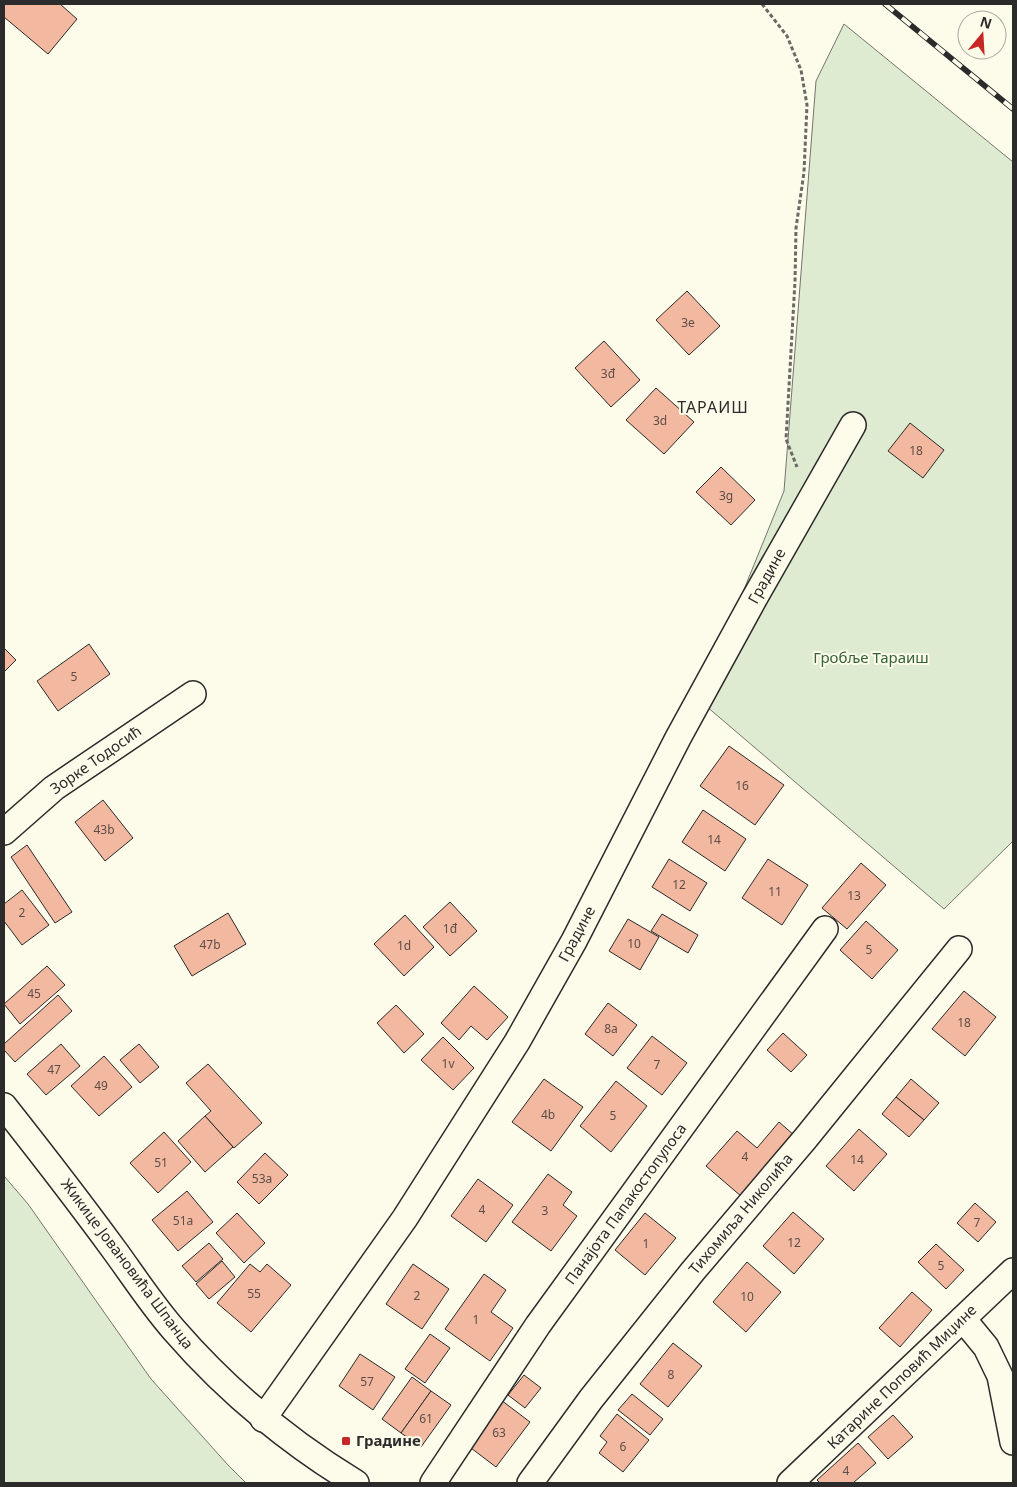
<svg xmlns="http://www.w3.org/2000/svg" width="1017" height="1487" font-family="'Noto Sans',sans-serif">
<rect width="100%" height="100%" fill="#fdfbea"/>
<g fill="#deebd1" stroke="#74746e">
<path d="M844 24 1013 162V841L944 909 699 700 784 491 816 81Z"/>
<path d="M4 1176 28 1204 151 1379 228 1465 246 1483H4Z"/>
</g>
<g fill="#f2b8a0" stroke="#2b2b2b">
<path d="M4 4H60L77 19 48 54 4 17Z"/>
<path d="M687 291 720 326 689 355 656 320Z"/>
<path d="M604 341 640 380 611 407 575 368Z"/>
<path d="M656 388 694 422 664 454 626 420Z"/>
<path d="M910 423 944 450 923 478 888 451Z"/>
<path d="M721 467 755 500 731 525 696 492Z"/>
<path d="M89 644 110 674 58 711 37 681Z"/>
<path d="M4 648 16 660 4 672Z"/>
<path d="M729 746 784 785 755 825 700 786Z"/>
<path d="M103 800 133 838 105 861 75 822Z"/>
<path d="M703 810 746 839 725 871 682 842Z"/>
<path d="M27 845 72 912 55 923 11 857Z"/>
<path d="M669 859 707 883 690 911 652 887Z"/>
<path d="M768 859 808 885 782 925 742 898Z"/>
<path d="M861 863 886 885 847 929 822 908Z"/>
<path d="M22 890 49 925 22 945 4 921V904Z"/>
<path d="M450 902 477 931 450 956 423 927Z"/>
<path d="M228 913 246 944 192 976 174 946Z"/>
<path d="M662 914 698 935 688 953 651 931Z"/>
<path d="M405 915 434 947 404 976 374 944Z"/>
<path d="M628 919 659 937 640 970 609 951Z"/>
<path d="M866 921 898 950 872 979 840 950Z"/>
<path d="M47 966 65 985 20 1024 4 1004Z"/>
<path d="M474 986 508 1017 487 1040 471 1026 459 1040 441 1023Z"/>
<path d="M964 991 996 1017 965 1056 932 1029Z"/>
<path d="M58 995 72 1011 15 1062 4 1050V1044Z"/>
<path d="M608 1003 637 1025 613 1056 585 1034Z"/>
<path d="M396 1005 424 1034 404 1053 377 1023Z"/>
<path d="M783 1033 807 1055 791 1072 767 1050Z"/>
<path d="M652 1036 687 1063 662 1095 627 1068Z"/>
<path d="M443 1037 474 1068 453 1090 421 1060Z"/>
<path d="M61 1044 80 1066 46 1095 27 1074Z"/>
<path d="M139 1044 159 1067 140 1083 120 1060Z"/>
<path d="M104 1056 132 1087 99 1116 71 1086Z"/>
<path d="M208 1064 262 1123 234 1148 205 1116 211 1111 186 1083Z"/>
<path d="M544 1079 583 1107 551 1151 512 1122Z"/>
<path d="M911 1079 939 1103 924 1120 896 1097Z"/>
<path d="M616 1081 647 1106 611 1152 580 1126Z"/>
<path d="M896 1097 924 1120 909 1137 882 1114Z"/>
<path d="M205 1116 233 1147 205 1172 178 1141Z"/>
<path d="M779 1122 795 1136 742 1197 706 1166 737 1131 757 1148Z"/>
<path d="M859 1129 887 1154 854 1191 826 1166Z"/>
<path d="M164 1132 191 1162 158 1193 130 1163Z"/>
<path d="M265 1153 288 1175 259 1204 237 1182Z"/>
<path d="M548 1174 572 1192 563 1205 577 1216 551 1251 512 1222Z"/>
<path d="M478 1179 513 1205 486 1242 451 1216Z"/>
<path d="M187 1191 213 1222 178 1251 152 1220Z"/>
<path d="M975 1203 996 1222 978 1242 957 1223Z"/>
<path d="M793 1212 824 1239 794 1274 763 1246Z"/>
<path d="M237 1213 265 1243 244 1263 216 1233Z"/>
<path d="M645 1213 676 1238 645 1275 615 1250Z"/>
<path d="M209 1243 223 1259 196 1282 182 1266Z"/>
<path d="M936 1244 964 1270 946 1289 918 1262Z"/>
<path d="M222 1261 235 1277 209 1299 196 1284Z"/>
<path d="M747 1262 781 1292 746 1332 713 1302Z"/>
<path d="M250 1264 260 1272 267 1264 291 1285 251 1332 217 1303Z"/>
<path d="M413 1264 449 1289 422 1329 386 1304Z"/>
<path d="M484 1274 506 1290 491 1312 513 1328 490 1361 445 1329Z"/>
<path d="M912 1292 932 1310 900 1347 879 1328Z"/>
<path d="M430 1334 450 1348 425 1383 405 1369Z"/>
<path d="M673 1343 702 1366 668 1407 640 1384Z"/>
<path d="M360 1354 395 1377 373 1410 339 1386Z"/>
<path d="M524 1375 541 1388 525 1408 508 1395Z"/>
<path d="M412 1377 431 1391 401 1433 382 1419Z"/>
<path d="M431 1391 451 1405 421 1447 401 1433Z"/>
<path d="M632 1394 663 1419 650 1435 618 1410Z"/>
<path d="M501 1400 530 1422 496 1467 467 1445Z"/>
<path d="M617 1414 649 1440 623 1472 599 1453 607 1442 600 1436Z"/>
<path d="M893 1415 913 1437 888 1459 868 1437Z"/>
<path d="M858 1443 876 1463 853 1483H820L817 1480Z"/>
</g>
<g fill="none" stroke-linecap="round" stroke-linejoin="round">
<g stroke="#2b2b2b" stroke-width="28">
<g id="street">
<path d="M4 832 54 788 193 694"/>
<path d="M4 1106C42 1154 79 1202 115 1251 134 1277 152 1305 174 1330 226 1390 287 1441 356 1483"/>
<path d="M963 1319 986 1347 1000 1376 1013 1442"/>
<path d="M263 1419 405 1218 517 1042 574 941 678 738 754 599 853 425"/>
<path d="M433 1483 538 1325 825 929"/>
<path d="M530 1483 591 1399 693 1271 805 1139 959 949"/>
<path d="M790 1483 1013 1271"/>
</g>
</g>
<path stroke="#6a6964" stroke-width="3" stroke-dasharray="4 2.5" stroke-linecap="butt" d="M762 4 787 36 801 70 807 105 804 172 796 228 795 281 786 439 797 467"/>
<use href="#street" stroke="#fdfbea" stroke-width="25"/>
<g stroke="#2b2b2b" stroke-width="5.5">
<path id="rail" d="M885 4 1013 109"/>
</g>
<use href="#rail" stroke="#fdfbea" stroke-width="4" stroke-dasharray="11" stroke-linecap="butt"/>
</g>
<rect fill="#c62828" stroke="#fdfbea" stroke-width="2" x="341" y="1436" width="10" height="10" rx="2.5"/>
<g text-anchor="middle" stroke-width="4" stroke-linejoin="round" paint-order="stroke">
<g font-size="12" fill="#5d4e48">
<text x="688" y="327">3e</text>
<text x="608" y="378">3đ</text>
<text x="660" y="425">3d</text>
<text x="916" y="455">18</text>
<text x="726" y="500">3g</text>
<text x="74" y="681">5</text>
<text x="742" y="790">16</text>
<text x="104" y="834">43b</text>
<text x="714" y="844">14</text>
<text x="679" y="889">12</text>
<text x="775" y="896">11</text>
<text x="854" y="900">13</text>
<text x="22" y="917">2</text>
<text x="450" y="933">1đ</text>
<text x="634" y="948">10</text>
<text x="210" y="949">47b</text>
<text x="404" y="950">1d</text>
<text x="869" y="954">5</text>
<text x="34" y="998">45</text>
<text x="964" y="1027">18</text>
<text x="611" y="1033">8a</text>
<text x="448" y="1068">1v</text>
<text x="657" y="1069">7</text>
<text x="54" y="1074">47</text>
<text x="101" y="1090">49</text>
<text x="548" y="1119">4b</text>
<text x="613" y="1120">5</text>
<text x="745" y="1161">4</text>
<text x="857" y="1164">14</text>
<text x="161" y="1167">51</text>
<text x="262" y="1183">53a</text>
<text x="482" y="1214">4</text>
<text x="545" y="1215">3</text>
<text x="183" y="1225">51a</text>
<text x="977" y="1227">7</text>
<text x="794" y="1247">12</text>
<text x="646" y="1248">1</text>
<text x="941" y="1270">5</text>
<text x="254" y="1298">55</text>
<text x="417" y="1300">2</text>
<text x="747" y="1301">10</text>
<text x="476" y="1324">1</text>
<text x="671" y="1379">8</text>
<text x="367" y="1386">57</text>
<text x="426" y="1423">61</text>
<text x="499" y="1437">63</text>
<text x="623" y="1451">6</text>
<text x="846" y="1475">4</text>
</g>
<g font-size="15" fill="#2b2b2b" stroke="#fdfbea">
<text transform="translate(767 576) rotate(-61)" y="5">Градине</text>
<text transform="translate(96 760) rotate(-35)" y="5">Зорке Тодосић</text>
<text transform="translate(577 934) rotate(-62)" y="5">Градине</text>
<text transform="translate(626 1204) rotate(-54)" y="5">Панајота Папакостопулоса</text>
<text transform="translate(741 1214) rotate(-50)" y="5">Тихомиља Николића</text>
<text transform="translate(127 1264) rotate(53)" y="5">Жикице Јовановића Шпанца</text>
<text transform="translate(902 1377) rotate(-44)" y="5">Катарине Поповић Миџине</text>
</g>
<g font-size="15" fill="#34623c" stroke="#fdfbea">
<text x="871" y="663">Гробље Тараиш</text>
</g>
<g font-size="15" font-weight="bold" fill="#2b2b2b" stroke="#fdfbea" text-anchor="start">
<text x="356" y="1446">Градине</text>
</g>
<g font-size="16" letter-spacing="1" fill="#2b2b2b" stroke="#fdfbea">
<text x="713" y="413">ТАРАИШ</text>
</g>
</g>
<rect width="1017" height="1487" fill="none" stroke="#2b2b2b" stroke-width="10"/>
<g transform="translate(982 35) rotate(18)"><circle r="24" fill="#fdfbea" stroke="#a9a89e"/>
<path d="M0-4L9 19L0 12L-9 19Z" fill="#c62828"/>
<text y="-8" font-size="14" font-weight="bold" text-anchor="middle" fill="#2b2b2b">N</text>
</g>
</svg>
